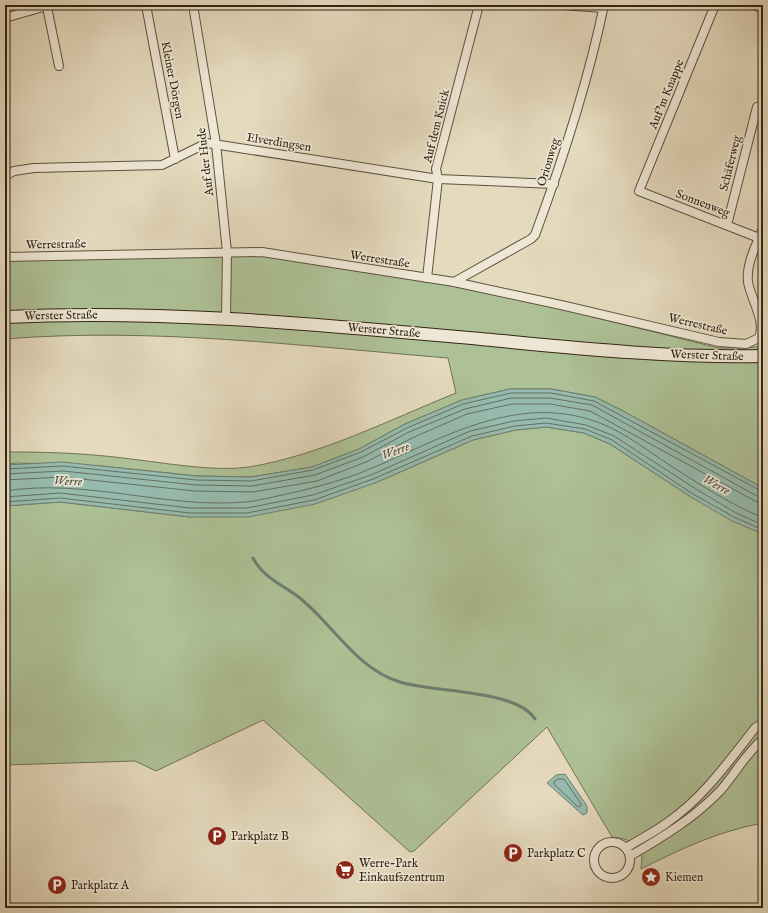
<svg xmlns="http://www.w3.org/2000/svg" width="768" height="913" font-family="'IM FELL English',serif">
<rect width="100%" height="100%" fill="#e5dabe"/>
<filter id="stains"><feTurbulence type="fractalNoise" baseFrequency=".005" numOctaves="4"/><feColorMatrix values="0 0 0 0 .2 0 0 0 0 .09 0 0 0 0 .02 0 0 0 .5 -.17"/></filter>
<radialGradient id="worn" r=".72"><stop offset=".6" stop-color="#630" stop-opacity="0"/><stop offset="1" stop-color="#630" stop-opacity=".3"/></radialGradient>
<g fill="#aec196" stroke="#707255">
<path d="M261 253 441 282 561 309 719 348 756 347 763 344V488L623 411 595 397 551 389H510L462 400 405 424 359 449 312 467 251 477 197 476 102 466 16 463 5 465V452H17C55 452 93 454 131 459 165 463 216 472 249 467 321 455 389 420 456 393L448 358C301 346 152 327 5 339V257Z"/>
<path d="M546 427 584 433 610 444 691 497 763 534V823C716 832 683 848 641 869L642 856C632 841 630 839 612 837L547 727 414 851 410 852 263 720 156 771 135 761 5 765V506L60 502 190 517 375 483 473 440 516 430Z"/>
</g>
<g fill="#96bbae" stroke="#6e7f70">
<path d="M510 389H551L595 397 623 411 763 488V534L732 521 691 497 610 444 584 433 546 427 516 430 473 440 375 483 315 504 248 517H190L60 502 5 506V465L63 462 196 476 251 477 312 467 359 449 405 424 462 400Z"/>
<path d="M565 774 587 806V813L583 815 547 783 556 775Z"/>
</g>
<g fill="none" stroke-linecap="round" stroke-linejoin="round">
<g stroke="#647061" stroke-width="1">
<path d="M5 469 63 466 196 480 251 481 313 470 361 452 407 428 463 404 511 393H551L594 401 763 492"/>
<path d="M5 474 63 471 196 485 252 486 315 475 363 457 409 432 465 409 511 398H550L592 405 757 496 763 497"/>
<path d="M5 480 62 477 195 491 253 492 317 481 366 462 412 438 467 414 512 404H550L590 411 755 501 763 503"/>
<path d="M5 491C86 478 165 509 246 502 255 501 264 499 273 497 306 490 339 482 370 469 439 440 511 396 588 419 617 427 641 446 665 462 697 483 728 503 763 518"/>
<path d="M5 497 60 493 190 508H247L313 495 371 475 470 431 514 421 546 418 586 425 614 436 696 489 736 513 763 525"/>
<path d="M5 502 60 498 190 513H247L314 500 373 479 472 436 515 426 546 423 585 429 612 440 693 494 734 517 763 530"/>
<path d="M558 779H564L581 804V806L578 807 554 784V782Z"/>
</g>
<path stroke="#6e7f70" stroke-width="3" d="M253 558C263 578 285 586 301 599 334 626 357 669 400 682 434 693 516 689 535 719"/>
<g stroke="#5e523e" stroke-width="10">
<g id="minor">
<path d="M146 5 175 159"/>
<path d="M193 5 216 144 227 252 226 318"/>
<path d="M563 5 603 8"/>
<path d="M715 5 639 191 759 238"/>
<path d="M754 5 763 9"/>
<path d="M47 7 59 66"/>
<path d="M5 18 50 5"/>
<path d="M5 176 14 171 34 168 162 165 207 143 438 179 554 184"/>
<path d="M727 225 757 107"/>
<path d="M5 257 262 252 454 282 561 305 719 342 746 344 759 338C766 320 751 300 748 282 746 264 756 245 763 229"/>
<path d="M427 278 438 179 436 169 479 5"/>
<path d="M454 282 531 239 535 235C562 162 588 82 604 5"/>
<circle cx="612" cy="860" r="18"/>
<path d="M626 848C640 839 655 832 668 822 703 798 729 761 755 728L763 723"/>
<path d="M630 856C663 837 694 818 720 791 735 774 746 753 763 739"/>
</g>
</g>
<g stroke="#312414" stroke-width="14">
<path id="secondary" d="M5 317C164 309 323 325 481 339 575 348 669 358 763 356"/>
</g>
<use href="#minor" stroke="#eee7d5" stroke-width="8"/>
<use href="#secondary" stroke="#eee7d5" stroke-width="12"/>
</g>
<defs>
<g id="parking-disc" transform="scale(1)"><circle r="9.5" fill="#8f2418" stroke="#eee7d5"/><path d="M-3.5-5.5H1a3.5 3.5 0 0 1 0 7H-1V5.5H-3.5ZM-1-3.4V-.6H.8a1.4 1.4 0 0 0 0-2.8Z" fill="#fff"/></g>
<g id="supermarket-disc" transform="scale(1)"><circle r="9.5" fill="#8f2418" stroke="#eee7d5"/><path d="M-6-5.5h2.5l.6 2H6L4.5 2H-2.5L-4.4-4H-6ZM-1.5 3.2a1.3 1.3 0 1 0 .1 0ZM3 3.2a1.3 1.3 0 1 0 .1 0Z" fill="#fff"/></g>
<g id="sight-disc" transform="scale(1)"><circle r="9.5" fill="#8f2418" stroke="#eee7d5"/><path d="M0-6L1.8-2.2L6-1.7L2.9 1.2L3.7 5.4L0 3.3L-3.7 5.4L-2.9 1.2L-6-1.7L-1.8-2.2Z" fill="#fff"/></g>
</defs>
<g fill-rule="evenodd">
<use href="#parking-disc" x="217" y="836"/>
<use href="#parking-disc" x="513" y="853"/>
<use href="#supermarket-disc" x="345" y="870"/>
<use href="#sight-disc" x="651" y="877"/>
<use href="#parking-disc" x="57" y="885"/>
</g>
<g text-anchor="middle" stroke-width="3.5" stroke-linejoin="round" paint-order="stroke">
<g font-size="12" fill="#312414" stroke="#eee7d5">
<text transform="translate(173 80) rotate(79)" y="4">Kleiner Dörgen</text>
<text transform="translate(666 94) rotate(-68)" y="4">Auf'm Knappe</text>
<text transform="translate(436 126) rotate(-76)" y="4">Auf dem Knick</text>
<text transform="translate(279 142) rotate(9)" y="4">Elverdingsen</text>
<text transform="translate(205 162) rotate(-97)" y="4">Auf der Hude</text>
<text transform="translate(548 162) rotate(-73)" y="4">Orionweg</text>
<text transform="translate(730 163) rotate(-76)" y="4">Schäferweg</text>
<text transform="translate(703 203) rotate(21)" y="4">Sonnenweg</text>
<text transform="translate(56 244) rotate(-1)" y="4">Werrestraße</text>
<text transform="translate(380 259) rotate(9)" y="4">Werrestraße</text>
<text transform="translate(61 315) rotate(-1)" y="4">Werster Straße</text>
<text transform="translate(698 324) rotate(13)" y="4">Werrestraße</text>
<text transform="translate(384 330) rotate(5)" y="4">Werster Straße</text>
<text transform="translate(707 355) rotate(2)" y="4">Werster Straße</text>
</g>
<g font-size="12" fill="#312414" stroke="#eee7d5" text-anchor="start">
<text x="231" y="840">Parkplatz B</text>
<text x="527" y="857">Parkplatz C</text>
<text x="359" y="867">Werre-Park<tspan x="359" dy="14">Einkaufszentrum</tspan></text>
<text x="665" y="881">Kiemen</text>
<text x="71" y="889">Parkplatz A</text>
</g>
<g font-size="13" font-style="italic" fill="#4f5142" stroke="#eee7d5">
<text transform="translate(395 450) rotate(-21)" y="5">Werre</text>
<text transform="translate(68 480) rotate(2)" y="5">Werre</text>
<text transform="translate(717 484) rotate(28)" y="5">Werre</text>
</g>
</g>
<rect width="768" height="913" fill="none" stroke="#e5dabe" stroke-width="20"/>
<rect x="6" y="6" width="756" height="901" fill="none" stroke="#312414" stroke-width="2"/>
<rect x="10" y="10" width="748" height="893" fill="none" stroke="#312414"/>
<rect width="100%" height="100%" filter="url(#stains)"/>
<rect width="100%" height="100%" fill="url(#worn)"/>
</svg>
